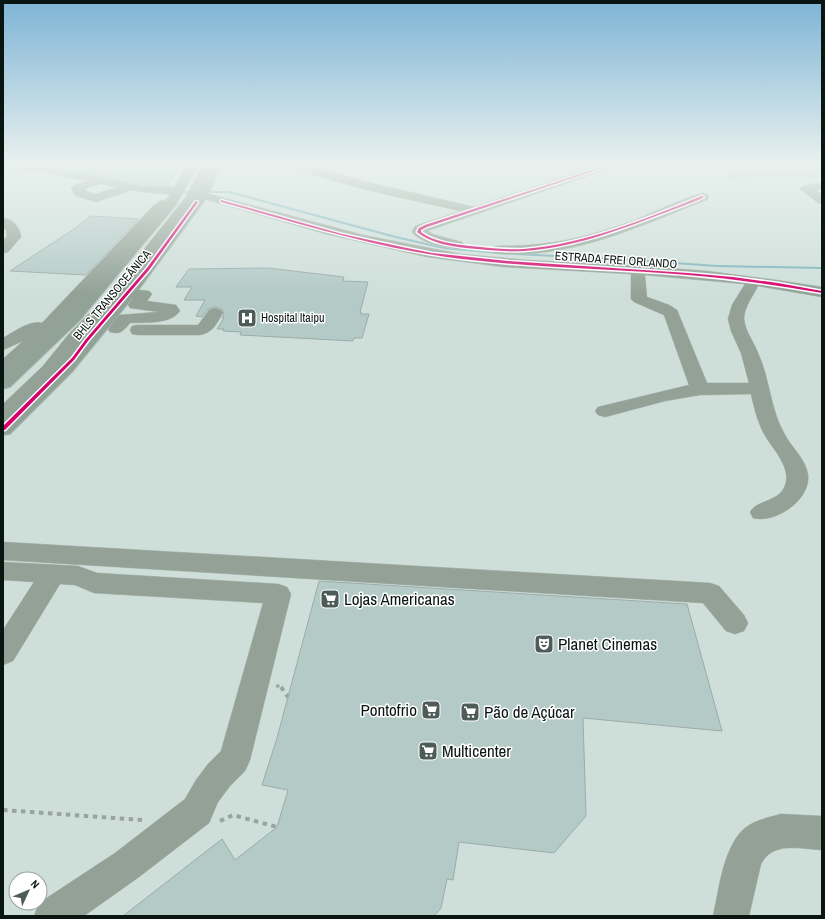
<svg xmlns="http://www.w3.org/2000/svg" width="825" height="919" font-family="'Archivo Narrow',sans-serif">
<rect width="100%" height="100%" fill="#cedfd9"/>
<path fill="#bacab0" d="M726 165H822V174L817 178 772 176 728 180Z"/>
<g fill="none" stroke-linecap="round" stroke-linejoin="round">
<g fill="#7fb3bc" fill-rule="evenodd">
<path d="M50 165 110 178 111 179 110 180 43 165Z"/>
<path d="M176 191H195L197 192 195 193H175L174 192Z"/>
<path d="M213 191H229L396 236 444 247 500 252 502 253 500 254 444 249 395 238 229 193H212L211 192Z"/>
<path d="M514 253 618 258 717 265 822 267V269L717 267 618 260 515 255 513 254Z"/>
</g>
</g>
<g fill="#b4cac7" stroke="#9daba9">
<path d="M86 165H147L142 171 177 173 167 185H144L85 172Z"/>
<path d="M91 216 139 219 86 275 10 271 74 229Z"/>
<path d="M268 268 344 277 343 281 368 282 360 312H361V314H369L362 338H354L353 341 240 335 241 332 223 331 224 329H217L224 318H222L224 314 222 309 215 307 208 309 202 317 196 316 205 300H184L192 287H176L189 269Z"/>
<path d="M319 581 687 604 722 731 583 718 586 816 554 853 459 842 453 880 447 879 441 908 434 916H123L222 839 235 860 277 827 288 790 262 785 277 738Z"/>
</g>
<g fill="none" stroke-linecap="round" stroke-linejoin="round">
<g stroke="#b0bdb8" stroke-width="1">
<g id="minor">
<path d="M3 165 44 166 143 186 178 187 182 189 184 191 182 193 178 195 143 192 132 190 96 202 76 196 71 188 73 186 86 181 44 172 3 169ZM100 184 117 187 96 194 86 191 85 189Z"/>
<path d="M203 165H214L199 193H206L363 235 460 254 526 260 638 266 707 271 776 280 822 287V297L758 286C753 296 744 307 744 319 745 331 754 342 758 353 770 379 770 408 784 433 791 447 806 459 808 475 811 500 775 524 753 518L750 512C757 500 777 502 784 488 794 468 771 448 763 432 757 420 754 407 751 394L700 395 665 401 605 417 598 415 595 411 598 407 689 385 664 315 634 302 631 299V274L504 267 427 257 326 234 197 197 128 289 149 291 152 294 147 301 176 305 180 311C170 325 145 322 130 323 124 330 121 335 110 332L108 329 119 315 159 312 130 308 128 305 133 298 122 296 80 343 55 374 10 419 3 421V404L43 366 68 335 109 293 185 198ZM645 275 745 284 732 305 728 319 731 331 741 353 749 383H707L677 310 669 305 647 297Z"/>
<path d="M295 165H309L355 179 474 207 599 165H616L615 167 427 231 435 235 462 242 464 245 462 248 457 249C444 246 421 244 412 232L415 226 461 211C435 205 308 180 295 165Z"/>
<path d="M822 183V189L816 190 822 195V204L818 203 800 189 803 186Z"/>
<path d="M703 193 707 194 709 197 707 200C647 223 589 251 524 254 514 254 503 255 493 253L491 250 493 247 498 246C551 246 585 238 635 220 657 211 680 199 703 193Z"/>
<path d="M171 199 175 200 177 203 175 206 168 207 161 212 65 319 9 373 3 374V359L23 341 3 350V338C14 332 29 320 42 323L153 206 160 201Z"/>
<path d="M3 218C13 219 20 227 21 237L8 252 3 253V241L7 236 6 230 3 227Z"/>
<path d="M215 308 221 310 223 313C216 324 214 332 200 335H138L132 334 130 330 132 326 138 325H198L209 310Z"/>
<path d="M3 542 710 583 719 586 744 615 748 623 744 631 735 634 726 631 703 603 3 560Z"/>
<path d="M3 562 78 566 97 573 278 584 287 587 291 594 250 760 245 771 230 786 218 802 209 823 139 877 84 916H34L39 903 115 853 185 799 196 780 208 764 221 751 263 603 94 593 75 585 60 584 13 661 3 665V630L34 582 3 580Z"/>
<path d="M781 814 822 816V850C800 849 773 841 761 864L749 916H713C719 890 722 856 739 834 749 821 767 818 781 814Z"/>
</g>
</g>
<g stroke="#b0bdb8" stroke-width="2">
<g id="major">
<path d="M188 165H199L175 206 80 320 10 387 3 389V373L68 312 166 201Z"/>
<path d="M210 165H221L208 196 134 296 72 372 10 434 3 435V417L58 364 122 290 196 195Z"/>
</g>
</g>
<path stroke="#98a49d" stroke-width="3" stroke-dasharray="3.5 3.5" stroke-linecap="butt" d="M276 686H280L281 688"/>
<g stroke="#98a49d" stroke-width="4" stroke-dasharray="4.5 4.5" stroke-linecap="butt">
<path d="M281 687 288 697"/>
<path d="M3 810 142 820"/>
<path d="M220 821 233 815 277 827"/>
</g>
<use href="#minor" fill="#93a196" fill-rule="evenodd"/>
<use href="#major" fill="#91a297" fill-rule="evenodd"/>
<g stroke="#fff" stroke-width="3">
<g id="cycleway">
<path d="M607 165H612L427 227 421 230V232C434 242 453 244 470 246 488 248 506 250 524 249 586 244 645 219 702 196L704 197C699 200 693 202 688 204 677 208 667 212 656 216 614 232 570 248 524 251 504 252 485 250 466 248 450 246 430 243 417 232L419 228 425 225Z"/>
<path d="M221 200 342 234 402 247 432 253 508 261 688 273 733 277 778 283 822 291V293C778 285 733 279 688 275 613 269 537 268 462 259 380 249 301 224 221 202Z"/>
<path d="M196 201 198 202 149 270 88 341 74 360 5 430H3V426L72 358 86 339 147 268Z"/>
</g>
</g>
<use href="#cycleway" fill="#d6006c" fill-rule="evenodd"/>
</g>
<linearGradient id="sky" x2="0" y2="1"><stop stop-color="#7eb4d6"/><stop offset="0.56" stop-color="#e9f1ee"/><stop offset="1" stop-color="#e9f1ee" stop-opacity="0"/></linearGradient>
<rect width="825" height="294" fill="url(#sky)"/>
<defs>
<g id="hospital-square" transform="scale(1)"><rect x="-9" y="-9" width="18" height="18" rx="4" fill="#4e5c57" stroke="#fff"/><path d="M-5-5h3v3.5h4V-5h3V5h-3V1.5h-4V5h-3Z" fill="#fff"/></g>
<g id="supermarket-square" transform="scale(1)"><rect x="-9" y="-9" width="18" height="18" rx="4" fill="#4e5c57" stroke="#fff"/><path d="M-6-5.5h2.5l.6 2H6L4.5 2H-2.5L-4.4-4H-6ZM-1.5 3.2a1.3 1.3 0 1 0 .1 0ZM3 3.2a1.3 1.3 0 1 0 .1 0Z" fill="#fff"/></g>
<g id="theatre-square" transform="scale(1)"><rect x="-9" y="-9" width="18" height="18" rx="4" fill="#4e5c57" stroke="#fff"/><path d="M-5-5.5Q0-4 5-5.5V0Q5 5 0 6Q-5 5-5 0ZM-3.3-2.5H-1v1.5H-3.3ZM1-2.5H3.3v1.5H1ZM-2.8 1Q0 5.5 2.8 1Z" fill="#fff"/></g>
</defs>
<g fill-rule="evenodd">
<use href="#hospital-square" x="247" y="318"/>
<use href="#supermarket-square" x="330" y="599"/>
<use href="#theatre-square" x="544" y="644"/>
<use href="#supermarket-square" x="431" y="710"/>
<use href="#supermarket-square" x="470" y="712"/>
<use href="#supermarket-square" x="428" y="751"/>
</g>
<g text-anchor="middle" stroke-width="3" stroke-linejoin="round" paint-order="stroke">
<g font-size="12" fill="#091511" stroke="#fff">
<text transform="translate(616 260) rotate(4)" y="4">ESTRADA FREI ORLANDO</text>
<text transform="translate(112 295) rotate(-50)" y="4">BHLS TRANSOCEÂNICA</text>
</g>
<g font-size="12" fill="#091511" stroke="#fff" text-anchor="start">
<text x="261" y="322">Hospital Itaipu</text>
</g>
<g font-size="17" fill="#091511" stroke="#fff" text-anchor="start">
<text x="344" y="605">Lojas Americanas</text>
<text x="558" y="650">Planet Cinemas</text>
<text x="417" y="716" text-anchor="end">Pontofrio</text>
<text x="484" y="718">Pão de Açúcar</text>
<text x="442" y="757">Multicenter</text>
</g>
</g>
<rect width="825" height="919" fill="none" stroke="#091511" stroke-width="8"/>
<g transform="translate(28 891) rotate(46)"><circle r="19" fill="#ffffff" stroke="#9da1a0"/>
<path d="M0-3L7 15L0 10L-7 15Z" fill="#4e5c57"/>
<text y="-6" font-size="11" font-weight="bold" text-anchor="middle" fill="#091511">N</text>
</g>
</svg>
